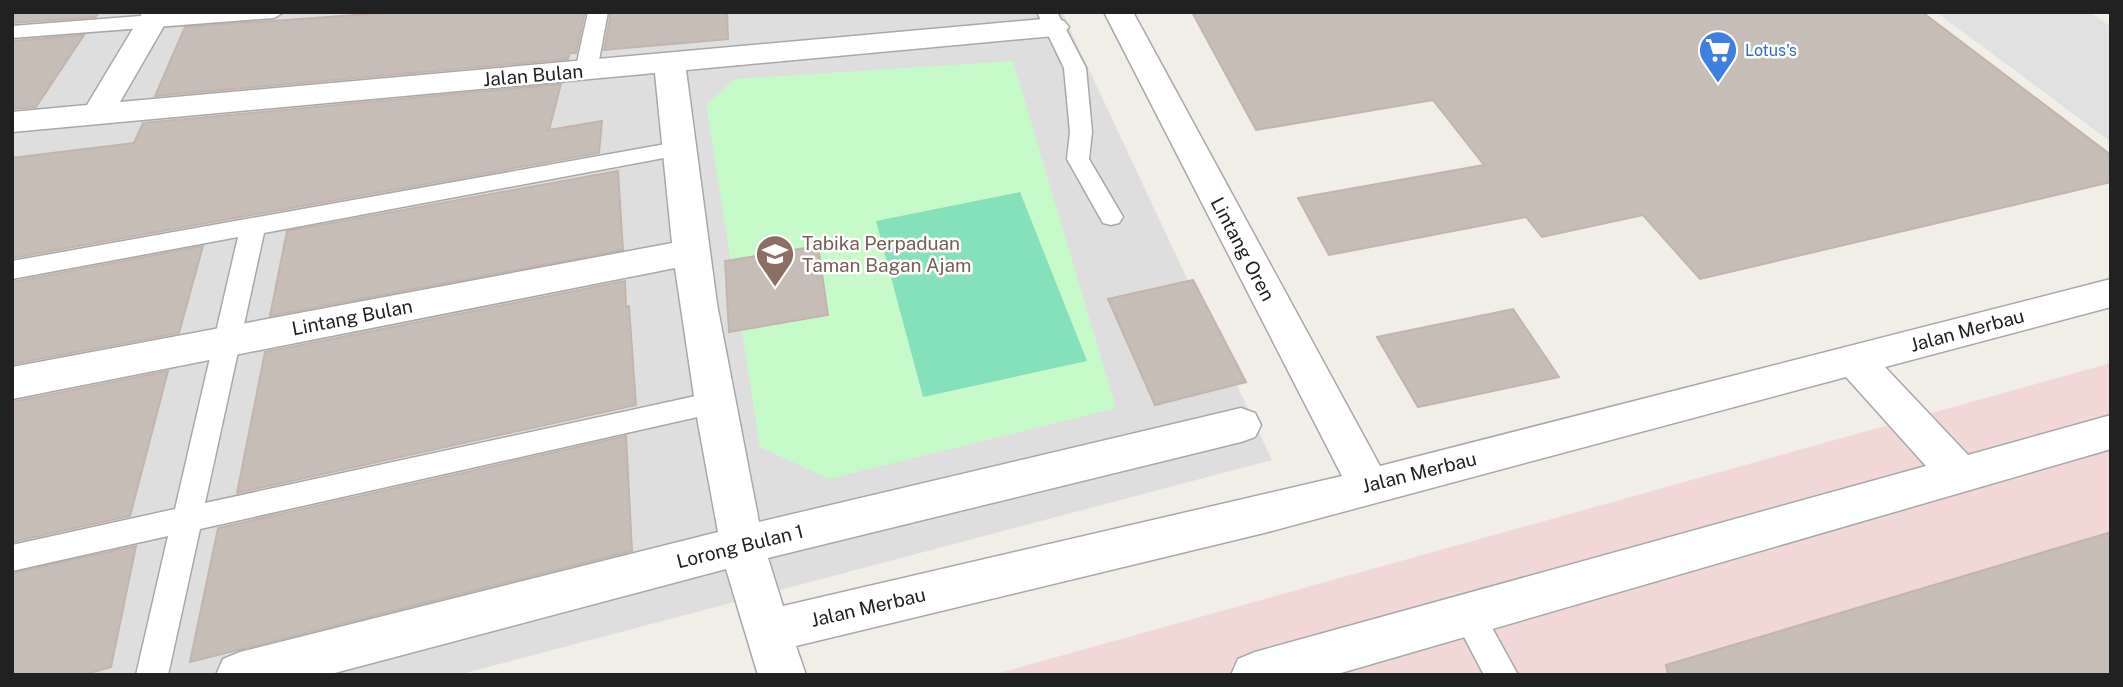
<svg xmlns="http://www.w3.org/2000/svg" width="2123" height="687" font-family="'Public Sans',sans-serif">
<rect width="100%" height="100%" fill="#f1eee8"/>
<path fill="#dfdede" d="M12 12H1062L1272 460 458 675H12Z"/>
<path fill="#f2d7d7" d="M2111 363V675H992Z"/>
<path fill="#c6fac8" d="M1013 61 1116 408 829 479 760 447 706 104 735 79Z"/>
<path fill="#85e1ba" d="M1020 192 1087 361 923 397 876 221Z"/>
<path fill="#e1e1e1" d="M1936 12H2090L2111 27V142Z"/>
<g fill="#c6bdb7" stroke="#c4b4aa" stroke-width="2">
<path d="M12 12H99L96 17 12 23Z"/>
<path d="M398 12H585L576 53H570L568 59 155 96 185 27Z"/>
<path d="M611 12H727L728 39 604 50Z"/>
<path d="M1192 12H1922L2111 155V182L1700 279 1643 215 1542 237 1526 217 1329 255 1298 198 1484 165 1433 100 1256 130Z"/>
<path d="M84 35 36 107 12 109V41Z"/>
<path d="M561 84 549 130 602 121 599 153 12 258V158L134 143 143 123Z"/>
<path d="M618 171 623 250 270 316 287 231Z"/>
<path d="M203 246 179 333 12 364V282Z"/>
<path d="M818 246 828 315 729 332 725 261Z"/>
<path d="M1193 280 1246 382 1155 405 1108 299Z"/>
<path d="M625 281 626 307 629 306 636 405 237 493 265 352Z"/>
<path d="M1513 309 1559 377 1418 407 1377 337Z"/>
<path d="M168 371 130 516 12 542V402Z"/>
<path d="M626 436 632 551 190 662 218 528Z"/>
<path d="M2111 532V675H1668L1666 665Z"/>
<path d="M136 546 111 667 83 675H12V573Z"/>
</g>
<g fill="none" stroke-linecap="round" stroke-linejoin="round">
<g stroke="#a8a8a8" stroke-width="3">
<g id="lane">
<path d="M192 12H284L274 18 12 38V26Z"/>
<path d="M588 12H608L597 71 593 76H579L575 71Z"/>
<path d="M1037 12H1057L1086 68 1092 132 1089 159 1123 217 1119 223 1111 225 1103 223 1067 159 1070 132 1064 68Z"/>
<path d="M677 142 685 144 688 149 685 154 264 233 205 503 714 392 724 395 728 403 724 411 200 529 168 675H136L168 536 12 571V545L175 509 238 237 12 279V261Z"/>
<path d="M1469 602 1480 606 1518 675H1484L1453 616 1458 606Z"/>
</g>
</g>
<g stroke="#a8a8a8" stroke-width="3">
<path id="street" d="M143 12H172L120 102 1054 18 1064 21 1069 27 1064 33 1054 36 686 70 717 304 759 522 1241 408 1255 413 1261 425 1255 437 1241 442 768 558 783 606 1342 476 1104 12H1133L1380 466 2111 279V307L1885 367 1968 455 2111 415V449L1334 675H1231L1238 659 1255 652 1926 466 1846 377 1264 533 796 646 806 675H758L726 569 327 675H216L223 659 240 652 718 532 698 423 675 268 12 399V367L672 243 655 73 12 132V112L87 105Z"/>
</g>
<use href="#lane" fill="#fff" fill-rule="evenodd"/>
<use href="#street" fill="#fff" fill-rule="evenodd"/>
</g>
<defs>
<g id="supermarket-pin" transform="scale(2.0125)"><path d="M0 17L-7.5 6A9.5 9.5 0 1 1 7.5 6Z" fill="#3f7fe0" stroke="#fff"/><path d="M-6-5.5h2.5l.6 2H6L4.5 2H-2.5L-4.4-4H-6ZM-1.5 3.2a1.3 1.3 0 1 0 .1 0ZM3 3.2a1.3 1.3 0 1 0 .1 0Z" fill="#fff"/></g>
<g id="school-pin" transform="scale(2.0125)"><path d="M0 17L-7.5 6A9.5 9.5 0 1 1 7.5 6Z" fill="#8d6e63" stroke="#fff"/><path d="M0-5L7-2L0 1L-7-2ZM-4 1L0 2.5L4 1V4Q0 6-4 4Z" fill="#fff"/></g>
</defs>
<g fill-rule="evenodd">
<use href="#supermarket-pin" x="1718" y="50"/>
<use href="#school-pin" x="775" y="254"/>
</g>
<g text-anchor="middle" stroke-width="5" stroke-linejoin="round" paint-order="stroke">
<g font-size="16" fill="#366cbe" stroke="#fff" text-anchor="start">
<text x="1745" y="56">Lotus's</text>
</g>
<g font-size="19" fill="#212121" stroke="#fff">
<text transform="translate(533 75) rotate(-5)" y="7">Jalan Bulan</text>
<text transform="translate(1243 249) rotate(62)" y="7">Lintang Oren</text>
<text transform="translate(352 317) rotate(-11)" y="7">Lintang Bulan</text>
<text transform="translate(1967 330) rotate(-15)" y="7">Jalan Merbau</text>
<text transform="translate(1419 472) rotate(-14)" y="7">Jalan Merbau</text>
<text transform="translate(740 546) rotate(-14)" y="7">Lorong Bulan 1</text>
<text transform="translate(868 607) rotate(-13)" y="7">Jalan Merbau</text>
</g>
<g font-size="19" fill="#785e54" stroke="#fff" text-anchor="start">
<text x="802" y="250">Tabika Perpaduan<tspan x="802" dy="22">Taman Bagan Ajam</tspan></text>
</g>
</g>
<rect width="2123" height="687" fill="none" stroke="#212121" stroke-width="28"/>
</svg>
